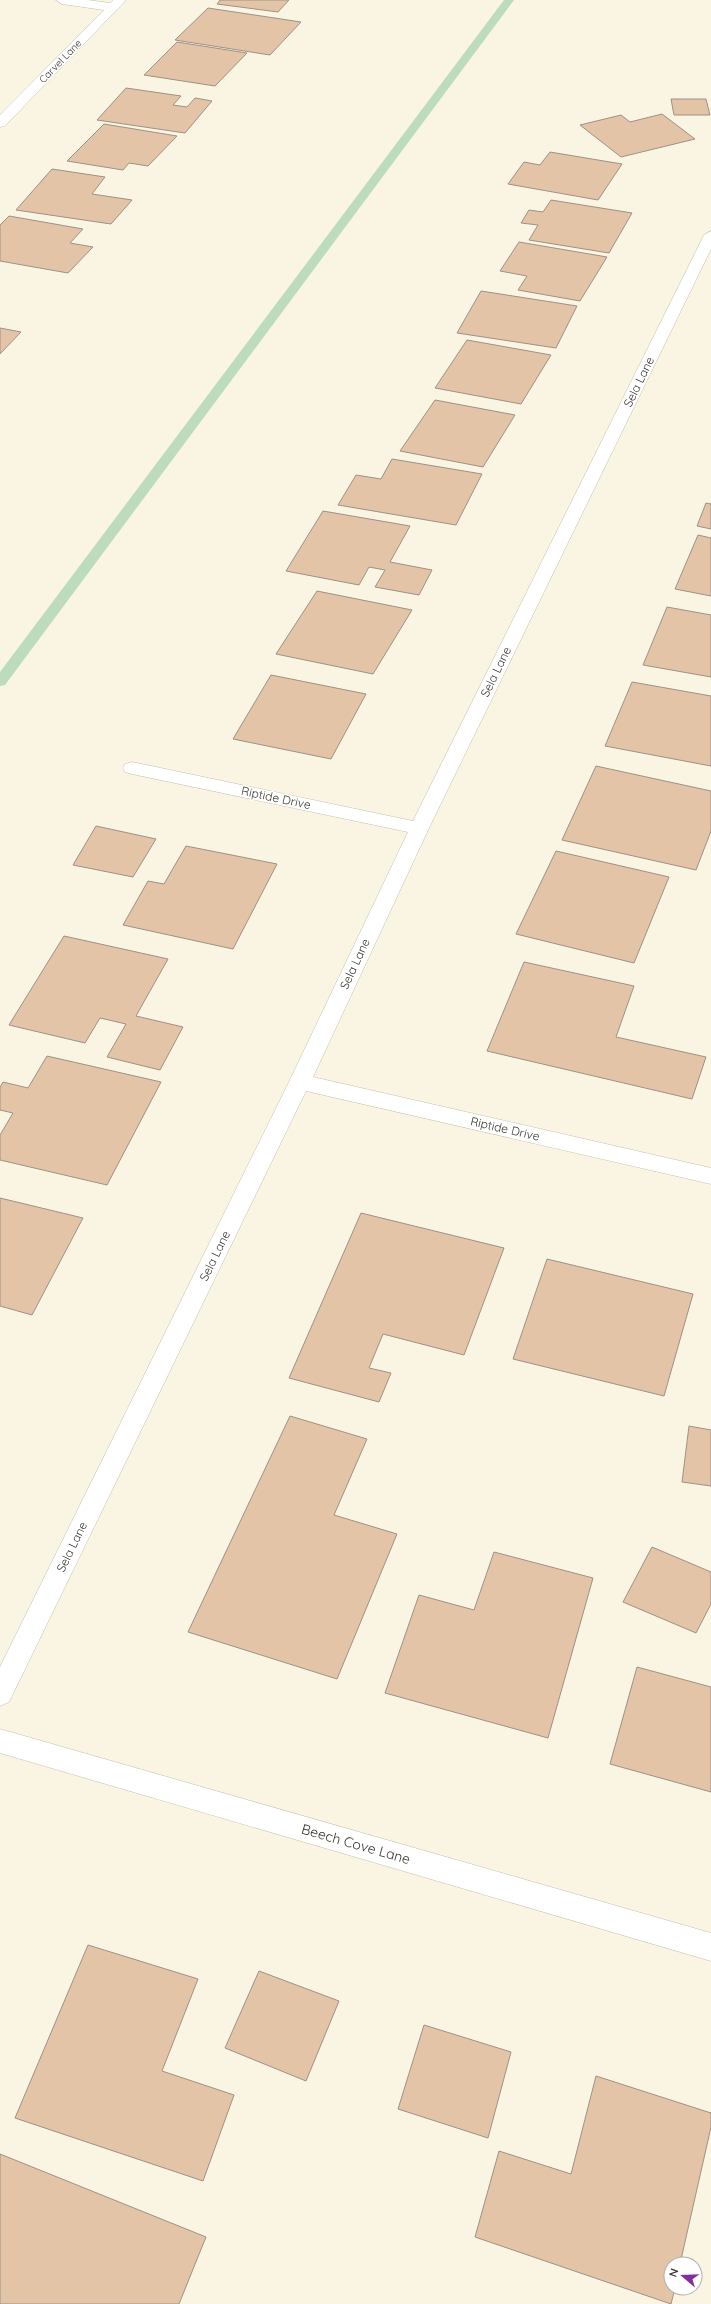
<svg xmlns="http://www.w3.org/2000/svg" width="711" height="2304" font-family="Quicksand,sans-serif">
<rect width="100%" height="100%" fill="#faf4e3"/>
<g fill="none" stroke-linecap="round" stroke-linejoin="round">
<path fill="#bddcbd" fill-rule="evenodd" d="M504 0H514L5 685 0 686V672Z"/>
</g>
<g fill="#e4c4a7" stroke="#9e9185">
<path d="M220 0H289L278 12 217 4Z"/>
<path d="M208 8 301 22 270 55 175 40Z"/>
<path d="M177 42 247 53 215 86 144 75Z"/>
<path d="M126 88 181 96 173 105 187 107 195 98 212 101 185 133 97 120Z"/>
<path d="M671 99H706L710 115H674Z"/>
<path d="M662 114 695 139 621 157 580 125 621 115 630 122Z"/>
<path d="M104 124 177 136 148 166 129 163 123 170 67 161Z"/>
<path d="M550 152 622 164 598 200 508 184 524 162 540 165Z"/>
<path d="M52 169 105 177 92 194 132 200 111 224 16 210Z"/>
<path d="M551 200 632 213 609 253 529 240 538 225 521 223 529 210 543 212Z"/>
<path d="M9 216 83 229 70 243 93 247 68 273 0 261V225Z"/>
<path d="M519 242 607 257 580 301 518 290 527 276 500 271Z"/>
<path d="M481 291 577 306 556 348 457 333Z"/>
<path d="M0 328 21 332 0 354Z"/>
<path d="M467 340 551 355 521 404 435 388Z"/>
<path d="M435 400 515 415 483 467 400 451Z"/>
<path d="M392 459 482 474 456 525 338 505 356 475 381 479Z"/>
<path d="M706 503 711 504V529L697 526Z"/>
<path d="M323 511 410 526 390 562 432 570 419 595 375 587 385 570 369 567 359 585 286 571Z"/>
<path d="M698 535 711 538V596L675 589Z"/>
<path d="M317 591 412 610 373 674 276 654Z"/>
<path d="M667 607 711 615V677L643 665Z"/>
<path d="M271 675 366 694 331 759 233 739Z"/>
<path d="M632 682 711 696V766L605 746Z"/>
<path d="M596 766 711 791V831L696 870 562 840Z"/>
<path d="M96 826 156 839 133 877 73 865Z"/>
<path d="M186 846 277 864 233 949 123 925 148 881 164 884Z"/>
<path d="M556 851 669 877 634 963 516 934Z"/>
<path d="M64 936 168 959 136 1016 183 1027 160 1070 107 1057 126 1024 100 1018 85 1043 9 1025Z"/>
<path d="M524 962 634 986 616 1037 706 1057 692 1099 487 1051Z"/>
<path d="M47 1056 161 1082 107 1185 0 1160V1135L13 1113 0 1110V1087L3 1082 28 1088Z"/>
<path d="M0 1198 83 1218 32 1315 0 1306Z"/>
<path d="M361 1213 504 1248 464 1355 383 1334 369 1368 391 1373 379 1402 289 1378Z"/>
<path d="M547 1259 693 1294 664 1396 513 1359Z"/>
<path d="M290 1416 367 1439 334 1515 397 1534 337 1679 188 1632Z"/>
<path d="M689 1426 711 1430V1486L682 1482Z"/>
<path d="M652 1547 711 1572V1604L696 1633 623 1602Z"/>
<path d="M494 1552 593 1578 548 1738 385 1693 419 1595 474 1610Z"/>
<path d="M637 1667 711 1687V1792L610 1764Z"/>
<path d="M88 1945 198 1979 162 2071 234 2095 203 2181 15 2118Z"/>
<path d="M259 1971 339 2001 306 2081 225 2048Z"/>
<path d="M424 2025 511 2052 488 2138 398 2109Z"/>
<path d="M596 2076 711 2113V2127L680 2264H671V2288H675L671 2304 475 2237 499 2151 571 2174Z"/>
<path d="M0 2154 206 2237 179 2304H0Z"/>
</g>
<g fill="none" stroke-linecap="round" stroke-linejoin="round">
<g stroke="#c4beae" stroke-width="1">
<g id="minor">
<path d="M56 0H88L110 3 113 0H126L5 126 0 127V115L104 10 62 4Z"/>
<path d="M711 231V249L429 828 313 1077 711 1168V1184L306 1091 9 1702 0 1706V1667L289 1082 408 832 132 774 125 772 123 768 125 764 132 762 413 821 704 235Z"/>
<path d="M0 1729 711 1933V1961L0 1753Z"/>
</g>
</g>
<use href="#minor" fill="#fff" fill-rule="evenodd"/>
</g>
<g text-anchor="middle" stroke-width="3" stroke-linejoin="round" paint-order="stroke">
<g font-size="10" fill="#38362f" stroke="#fff">
<text transform="translate(60 61) rotate(-46)" y="4">Carvel Lane</text>
</g>
<g font-size="12" fill="#38362f" stroke="#fff">
<text transform="translate(639 382) rotate(-64)" y="4">Sela Lane</text>
<text transform="translate(496 672) rotate(-64)" y="4">Sela Lane</text>
<text transform="translate(276 798) rotate(12)" y="4">Riptide Drive</text>
<text transform="translate(355 964) rotate(-65)" y="4">Sela Lane</text>
<text transform="translate(505 1129) rotate(13)" y="4">Riptide Drive</text>
<text transform="translate(215 1256) rotate(-64)" y="4">Sela Lane</text>
<text transform="translate(72 1547) rotate(-64)" y="4">Sela Lane</text>
</g>
<g font-size="14" fill="#38362f" stroke="#fff">
<text transform="translate(356 1844) rotate(16)" y="5">Beech Cove Lane</text>
</g>
</g>
<g transform="translate(683 2276) rotate(289)"><circle r="19" fill="#ffffff" stroke="#afafac"/>
<path d="M0-3L7 15L0 10L-7 15Z" fill="#822e9d"/>
<text y="-6" font-size="11" font-weight="bold" text-anchor="middle" fill="#38362f">N</text>
</g>
</svg>
